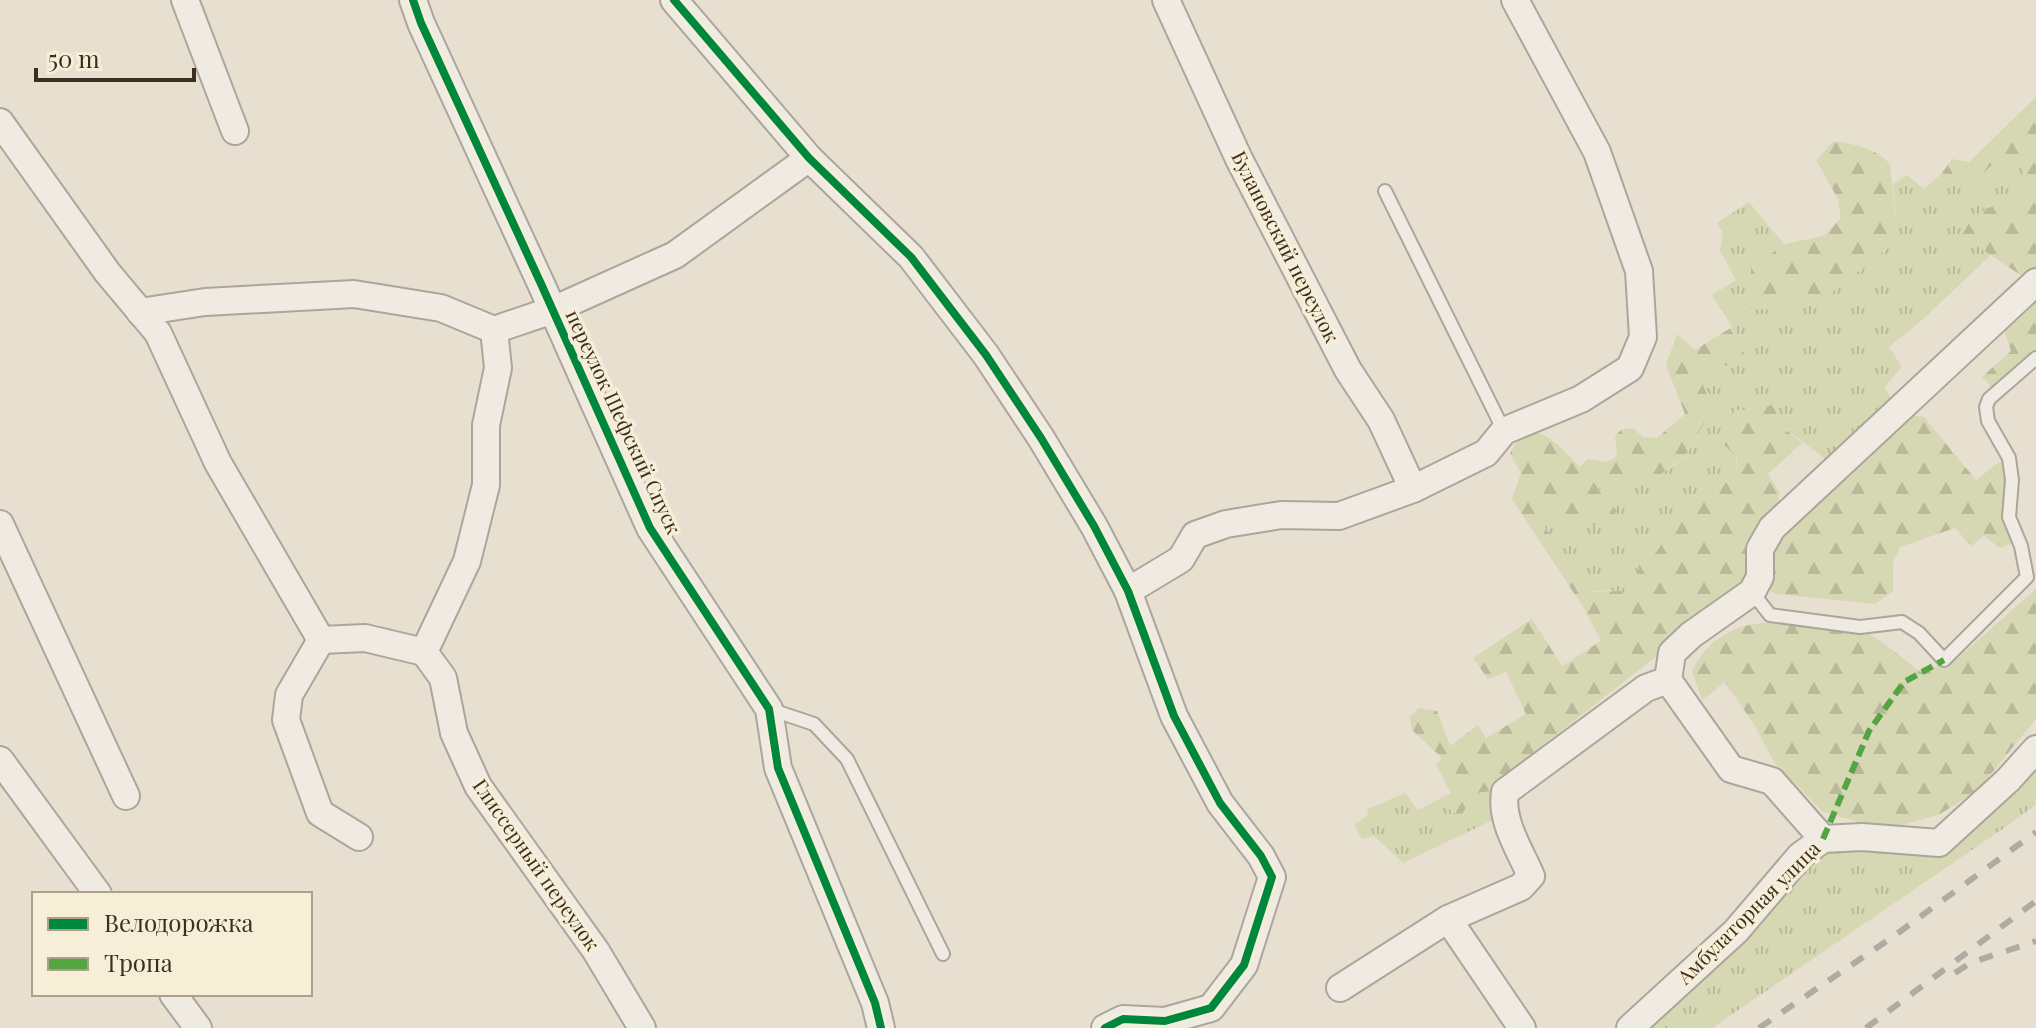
<svg xmlns="http://www.w3.org/2000/svg" width="2036" height="1028" font-family="'Playfair Display',serif">
<defs>
<pattern id="grass-tufts" width="24" height="20" patternUnits="userSpaceOnUse" patternTransform="scale(2)"><rect width="24" height="20" fill="#d6d7b3"/><path d="M3 7l-1-3M5 7V3M7 7l1-3M15 17l-1-3M17 17v-4M19 17l1-3" fill="none" stroke="#b9b99a"/></pattern>
<pattern id="forest-firs" width="22" height="20" patternUnits="userSpaceOnUse" patternTransform="scale(2)"><rect width="22" height="20" fill="#d6d7b3"/><path d="M5 1l3.5 6h-7zM16 11l3.5 6h-7z" fill="#b9b99a"/></pattern>
</defs>
<rect width="100%" height="100%" fill="#e7e0d1"/>
<g fill="url(#grass-tufts)">
<path d="M2011 155 2022 158 2026 186 2020 202 1963 235 1991 255 1921 321 1889 347 1902 367 1884 387 1895 405 1832 464 1779 424 1756 411 1735 410 1736 473 1716 489 1699 485 1687 516C1656 525 1671 554 1640 563L1631 598 1611 590 1586 592 1540 519 1552 509 1587 527 1590 478 1648 484 1686 456 1707 418 1708 396 1698 373 1718 364 1736 366 1746 359 1732 327 1712 295 1736 280 1720 251 1723 232 1717 223 1749 202 1784 244 1751 269 1794 296 1822 300 1898 240 1893 184 1907 175 1924 189 1942 173 1974 184 1992 163Z"/>
<path d="M2036 749V805L2004 828 1712 1028H1630L1823 839 1940 843Z"/>
<path d="M1493 791 1499 817 1403 863 1374 836 1362 839 1354 825 1367 816 1368 809 1405 793 1418 810 1441 798 1453 813 1475 793Z"/>
</g>
<g fill="url(#forest-firs)">
<path d="M2036 97V268L2025 278 1962 236C1975 208 1993 204 2020 202L2026 186 2022 158C2000 152 1988 168 1974 184L1942 173 1952 159 1969 162Z"/>
<path d="M1833 142C1850 142 1881 150 1890 165L1898 240 1822 300 1794 296 1777 310 1751 309V269L1784 244 1824 236 1841 218 1838 199 1816 160Z"/>
<path d="M2036 291V349L1994 389 1982 377 2011 351 2002 324Z"/>
<path d="M1732 327 1746 358 1736 367 1718 364 1698 373 1708 397 1707 418 1686 455 1648 484 1591 479 1617 511 1605 522 1587 527 1552 510 1540 519 1586 592 1621 591 1631 598 1640 562C1671 553 1656 526 1687 516L1699 485 1706 484 1716 489 1736 473 1737 457 1716 437 1735 410 1756 411 1774 404 1779 424 1802 443 1768 474 1779 491 1778 508 1754 531 1745 545 1751 567 1745 587 1496 782 1493 791 1475 793 1462 814 1453 813 1441 798 1451 793 1436 765 1442 758 1412 730 1410 717 1419 708 1437 711 1450 746 1478 725 1486 738 1526 714 1506 672 1488 679 1473 658 1532 619 1562 666 1601 641 1585 610 1512 499 1521 473 1510 454 1522 430C1547 429 1564 451 1580 467L1587 459 1607 462 1617 456 1615 436 1621 430 1633 428 1643 437 1657 438 1685 414 1666 365 1677 334 1695 350Z"/>
<path d="M1913 415 1924 417 1976 480 2002 460 2013 514 2014 543 2000 548 1984 536 1971 546 1955 528 1900 547 1893 563V591L1875 604 1776 594 1763 587 1767 550 1903 419Z"/>
<path d="M2036 589V719L1977 791 1940 814 1893 828 1867 825 1822 811 1774 762 1755 726 1725 682 1702 700 1692 671C1718 619 1764 619 1816 624 1829 626 1846 624 1859 629 1874 633 1907 662 1921 672L1958 658Z"/>
</g>
<g fill="none" stroke-linecap="round" stroke-linejoin="round">
<g stroke="#ada599" stroke-width="16">
<g id="service">
<path d="M1385 191 1504 431"/>
<path d="M1752 592 1770 615 1860 627 1902 622 1919 633 1944 660 2027 577 2021 546 2009 517 2012 480 2009 458 1988 421 1986 407 1989 399 2036 358"/>
<path d="M769 709 814 724 847 759 943 954"/>
</g>
</g>
<g stroke="#ada599" stroke-width="30">
<g id="minor">
<path d="M185 0 235 131"/>
<path d="M413 0 421 23 542 286 650 528 769 709 778 768 875 1003 881 1028"/>
<path d="M674 0 809 158 911 257 986 355 1041 438 1094 526 1128 591 1174 716 1220 803 1261 856 1272 877 1244 965 1211 1008 1165 1021 1123 1019 1105 1028"/>
<path d="M1166 0 1239 159 1348 370 1381 420 1413 489"/>
<path d="M0 122 107 272 158 333 218 463 321 640 289 695 286 720 320 813 359 837"/>
<path d="M140 312 205 302 354 294 441 308 494 330 553 310 675 255 809 158"/>
<path d="M0 524 126 796"/>
<path d="M1128 591 1181 559 1195 535 1226 524 1281 515 1339 516 1413 489 1486 453 1504 431 1581 399 1630 368 1643 337 1639 271 1597 152 1515 0"/>
<path d="M321 640 365 638 424 652 443 678 454 733 478 786 596 951 642 1028"/>
<path d="M424 652 467 561 486 485V425L498 368 494 330"/>
<path d="M1668 680 1672 653 1691 635 1752 592 1760 577V549L1772 528 2036 282"/>
<path d="M0 760 98 894"/>
<path d="M1448 919 1522 1028"/>
<path d="M1340 988 1448 919 1521 887 1531 876C1520 850 1500 821 1505 792L1646 688 1668 680 1731 769 1772 781 1823 839"/>
<path d="M173 994 198 1028"/>
<path d="M1630 1028 1736 931 1800 856 1823 839 1862 837 1939 843 2008 780 2036 749"/>
</g>
</g>
<use href="#service" stroke="#efebe3" stroke-width="12"/>
<use href="#minor" stroke="#efebe3" stroke-width="26"/>
<g stroke="#afaaa2" stroke-width="6" stroke-dasharray="14 14" stroke-linecap="butt">
<path d="M1955 973 1970 963 2036 941"/>
<path d="M1759 1028 1894 936 2036 832"/>
<path d="M1866 1028 2036 901"/>
</g>
<path stroke="#54a441" stroke-width="6" stroke-dasharray="12 6" stroke-linecap="butt" d="M1823 839 1869 731 1904 682 1944 660"/>
<g stroke="#f7eed8" stroke-width="13">
<g id="cycleway">
<path d="M413 0 421 23 542 286 650 528 769 709 778 768 875 1003 881 1028"/>
<path d="M674 0 809 158 911 257 986 355 1041 438 1094 526 1128 591 1174 716 1220 803 1261 856 1272 877 1244 965 1211 1008 1165 1021 1123 1019 1105 1028"/>
</g>
</g>
<use href="#cycleway" stroke="#00873e" stroke-width="8"/>
</g>
<g text-anchor="middle" stroke-width="7" stroke-linejoin="round" paint-order="stroke">
<g font-size="20" fill="#3d2e20" stroke="#f7eed8">
<text transform="translate(1285 247) rotate(63)" y="7">Булановский переулок</text>
<text transform="translate(623 422) rotate(65)" y="7">переулок Шефский Спуск</text>
<text transform="translate(536 865) rotate(55)" y="7">Глиссерный переулок</text>
<text transform="translate(1749 913) rotate(-45)" y="7">Амбулаторная улица</text>
</g>
</g>
<rect x="32" y="892" width="280" height="104" fill="#f7eed8" stroke="#ada18e" stroke-width="2"/>
<rect x="48" y="918" width="40" height="12" fill="#00873e" stroke="#ada18e" stroke-width="2"/>
<text x="104" y="932" font-size="24" fill="#3d2e20">Велодорожка</text>
<rect x="48" y="958" width="40" height="12" fill="#54a441" stroke="#ada18e" stroke-width="2"/>
<text x="104" y="972" font-size="24" fill="#3d2e20">Тропа</text>
<path d="M36 68v12h158v-12" fill="none" stroke="#3d2e20" stroke-width="4"/>
<text x="48" y="68" font-size="24" fill="#3d2e20" stroke="#f7eed8" stroke-width="6" paint-order="stroke">50 m</text>
</svg>
